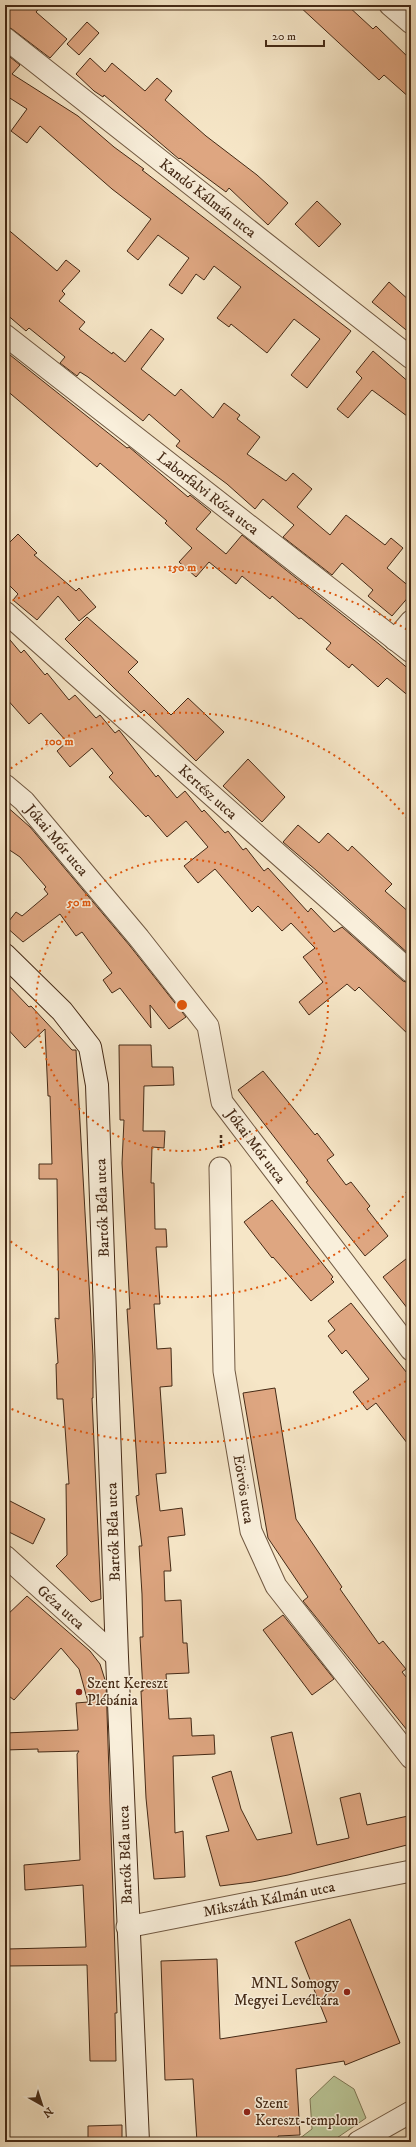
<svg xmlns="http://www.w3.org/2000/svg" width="416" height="2147" font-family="'IM FELL DW Pica',serif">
<rect width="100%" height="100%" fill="#f6e6c7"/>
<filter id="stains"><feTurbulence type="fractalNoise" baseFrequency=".005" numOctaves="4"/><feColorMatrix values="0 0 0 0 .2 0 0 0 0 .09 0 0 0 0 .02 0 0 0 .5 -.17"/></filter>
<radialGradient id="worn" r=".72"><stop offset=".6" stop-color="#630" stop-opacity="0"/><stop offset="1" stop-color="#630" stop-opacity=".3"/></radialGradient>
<path fill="#bac697" stroke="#807856" d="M334 2076 354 2089 366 2118 331 2142H295L312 2129 310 2099Z"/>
<g fill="#dea681" stroke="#452a16">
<path d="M5 5H42L36 12 67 39 50 58 12 29 5 26Z"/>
<path d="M298 5H347L373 29 376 26 411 60V99L384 75 379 80Z"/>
<path d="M87 22 99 33 79 55 67 44Z"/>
<path d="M5 53 20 65 12 74 78 116 114 147 144 169 142 170 351 331 307 388 291 375 320 339 294 319 267 353 231 324 229 327 217 318 241 287 214 266 204 280 196 274 182 294 169 285 189 258 158 235 138 260 127 251 151 219 112 189 40 126 27 143 11 131 27 109 5 95Z"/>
<path d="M90 58 105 72 112 63 145 91 157 78 172 91 165 100 206 136 257 175 288 203 268 225 229 188 226 192 180 158 179 159 104 95 103 97 94 91 76 74Z"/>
<path d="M317 201 341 224 319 247 295 224Z"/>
<path d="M5 227 57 271 66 260 80 271 62 291 65 294 59 301 85 322 79 329 112 354 113 352 125 362 151 329 164 339 141 369 175 396 181 389 213 418 224 403 240 415 237 419 260 437 247 454 286 481 293 473 312 489 297 507 330 535 346 515 385 545 391 538 403 548 387 568 411 588V594L392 616 368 596 373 590 342 563 332 575 283 537 294 525 263 499 255 509 227 484 176 446 180 441 149 414 143 421 88 377 80 372 77 376 60 363 65 357 29 328 26 331 5 313Z"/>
<path d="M389 282 411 302V334L372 302Z"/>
<path d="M5 351 127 448 129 447 142 458 188 497 190 495 211 512 196 529 226 554 242 535 379 644 411 671V698L387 678 378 687 352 664 349 668 326 649 331 643 301 618 299 619 272 596 270 599 242 576 236 584 209 562 196 577 179 562 192 548 165 523 167 521 100 463 97 467 5 389Z"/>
<path d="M373 351 411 384V419L372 390 348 418 337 409 362 378 356 372Z"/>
<path d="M18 534 37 553 34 555 76 591 79 588 96 607 79 621 58 596 37 620 13 600 18 594 5 581V547Z"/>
<path d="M87 617 138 662 128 672 171 715 188 698 224 732 196 761 144 710 141 713 114 688 65 639Z"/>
<path d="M5 634 21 653 24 650 45 675 47 673 69 700 75 695 96 718 100 715 115 733 119 730 156 777 158 775 177 798 185 791 202 812 204 810 225 833 228 831 243 850 246 848 264 871 268 868 308 912 311 908 334 932 342 927 403 981 411 984V1037L359 987 355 991 347 984 309 1015 299 1002 323 982 303 957 315 948 291 923 282 931 258 906 252 912 215 869 198 883 184 866 208 847 186 821 167 837 148 815 146 817 109 777 113 773 92 748 70 767 57 751 67 742 41 713 29 724 5 697Z"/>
<path d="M248 759 285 797 262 822 223 786Z"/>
<path d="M5 805 30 827 130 946 186 1017 169 1029 150 1005 151 1028 120 988 112 993 103 980 112 973 82 932 76 936 60 914 23 942 5 926 16 912 22 916 48 894 44 889 46 887 20 857 5 847Z"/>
<path d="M298 825 319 843 328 833 348 851 352 846 392 884 385 891 411 914V956L317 871 283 842Z"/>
<path d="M5 982 29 1007 31 1006 72 1050H76L93 1356V1398H92L101 1599 91 1602 56 1566 67 1555 66 1484H69L63 1399H57L56 1364 58 1363 55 1318 59 1319 57 1179H39V1164H52L50 1096H48L45 1029 25 1048 5 1026Z"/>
<path d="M119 1045H151L152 1067H173L174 1085 144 1086 143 1131H165L164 1148 152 1147 151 1183H154L155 1229H166L167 1247H156L160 1304H154L157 1349 171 1348 172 1386 160 1387 166 1473 156 1474 160 1511 182 1508 185 1535 168 1537 171 1571H164L165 1601 181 1600 183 1643H187L189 1673 166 1674 169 1719 191 1718 192 1736 214 1735 215 1754 173 1756 175 1833 183 1831 185 1877 154 1879 146 1798 141 1691H143L140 1637H143L142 1594 139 1546H142L136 1496 139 1495 127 1309H130L122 1163 124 1120H120Z"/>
<path d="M263 1071 315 1135 317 1133 334 1155 327 1160 346 1185 351 1182 370 1206 367 1209 388 1236 365 1256 306 1182 308 1181 238 1090Z"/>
<path d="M272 1200 333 1277 331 1279 334 1282 311 1301 273 1257 272 1258 244 1222Z"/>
<path d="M411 1255V1313L383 1277Z"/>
<path d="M351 1303 411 1378V1448L376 1403 367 1410 353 1392 369 1379 346 1350 342 1354 328 1336 335 1330 328 1321Z"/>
<path d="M275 1388 296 1519 342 1587 340 1589 379 1644 383 1641 406 1669 402 1672 411 1683V1735L303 1601 308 1597 268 1538 243 1393Z"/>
<path d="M10 1501 45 1519 33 1544 5 1530V1511Z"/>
<path d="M27 1596 90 1651 100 1664 106 1683 117 2013H115L116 2061H90L87 1965 7 1966V1949L86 1947 83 1885 25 1890 24 1865 80 1860 77 1754 79 1751 38 1752V1749L5 1750V1733L78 1730 76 1703 88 1702 79 1669 61 1648 14 1700 5 1693V1617Z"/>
<path d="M283 1615 334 1679 312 1695 263 1630Z"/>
<path d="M292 1732 317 1845 349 1838 340 1798 360 1793 367 1825 408 1816 411 1828V1844L288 1875 252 1882 220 1886 206 1836 229 1831 212 1777 231 1771 241 1809 257 1840 292 1833 271 1737Z"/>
<path d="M350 1919 400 2043 345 2065 344 2061 296 2069 300 2135 278 2136V2142H197L193 2079 165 2080 161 1961 217 1959 220 2039 327 2022 295 1942Z"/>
<path d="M122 2125V2142H88V2126Z"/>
</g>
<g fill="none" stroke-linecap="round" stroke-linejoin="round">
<g stroke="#715942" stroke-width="23">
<g id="street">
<path d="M390 5 411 23"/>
<path d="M5 38 411 358"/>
<path d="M5 335 411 652"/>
<path d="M5 612 411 972"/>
<path d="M395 640 411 621"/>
<path d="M5 785 24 801 139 938 208 1026 222 1102 411 1350"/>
<path d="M220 1168 224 1371 251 1531 276 1586 411 1758"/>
<path d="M5 1556 117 1657"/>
<path d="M127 1927 411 1871"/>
<path d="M358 2142 411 2112"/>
</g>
</g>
<g stroke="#452a16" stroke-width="24">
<path id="secondary" d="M5 955 62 1011 90 1047 97 1085 117 1657 138 2142"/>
</g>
<path stroke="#452a16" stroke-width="2.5" stroke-dasharray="3 2" stroke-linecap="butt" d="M221 1148V1135"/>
<use href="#street" stroke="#f9efdb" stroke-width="21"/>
<use href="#secondary" stroke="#f9efdb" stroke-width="22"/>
</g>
<g fill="none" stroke="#e0570c" stroke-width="2" stroke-dasharray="2 4">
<circle cx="182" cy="1005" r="146"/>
<path d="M411 1187A292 292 0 0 1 6 1238M6 772A292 292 0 0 1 411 823"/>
<path d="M411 1378A438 438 0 0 1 7 1407M7 603A438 438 0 0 1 411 632"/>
</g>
<g fill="#8f2418" stroke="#f9efdb" stroke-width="1.5">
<circle cx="79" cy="1692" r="4"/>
<circle cx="347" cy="1992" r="4"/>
<circle cx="247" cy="2112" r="4"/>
</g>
<g text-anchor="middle" stroke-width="3" stroke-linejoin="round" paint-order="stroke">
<g font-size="15" fill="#452a16" stroke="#f9efdb">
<text transform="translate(208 198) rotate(38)" y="5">Kandó Kálmán utca</text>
<text transform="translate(208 493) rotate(38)" y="5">Laborfalvi Róza utca</text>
<text transform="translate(208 792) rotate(42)" y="5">Kertész utca</text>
<text transform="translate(57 840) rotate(50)" y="5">Jókai Mór utca</text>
<text transform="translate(256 1146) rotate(53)" y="5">Jókai Mór utca</text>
<text transform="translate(102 1208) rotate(-92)" y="5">Bartók Béla utca</text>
<text transform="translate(244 1489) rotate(81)" y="5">Eötvös utca</text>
<text transform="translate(113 1532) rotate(-92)" y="5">Bartók Béla utca</text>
<text transform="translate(61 1607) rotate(42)" y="5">Géza utca</text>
<text transform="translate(125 1855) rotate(-92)" y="5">Bartók Béla utca</text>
<text transform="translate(269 1899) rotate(-11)" y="5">Mikszáth Kálmán utca</text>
</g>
<g font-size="15" fill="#452a16" stroke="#f9efdb" text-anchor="start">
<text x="87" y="1688">Szent Kereszt<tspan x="87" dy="17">Plébánia</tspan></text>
<text x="339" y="1988" text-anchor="end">MNL Somogy<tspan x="339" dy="17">Megyei Levéltára</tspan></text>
<text x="255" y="2108">Szent<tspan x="255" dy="17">Kereszt-templom</tspan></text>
</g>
</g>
<circle cx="182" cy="1005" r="6" fill="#e0570c" stroke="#f9efdb" stroke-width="2"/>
<g font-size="12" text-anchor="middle" font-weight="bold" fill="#e0570c" stroke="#f9efdb" stroke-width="3" stroke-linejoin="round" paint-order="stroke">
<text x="182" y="571">150 m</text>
<text x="59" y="745">100 m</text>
<text x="79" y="906">50 m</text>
</g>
<rect width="416" height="2147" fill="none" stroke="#f6e6c7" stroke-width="20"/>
<rect x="6" y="6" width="404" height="2135" fill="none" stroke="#452a16" stroke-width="2"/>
<rect x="10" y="10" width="396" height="2127" fill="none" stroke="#452a16"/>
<g transform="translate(42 2105) rotate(141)" stroke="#f9efdb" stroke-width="3" paint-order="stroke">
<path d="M0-3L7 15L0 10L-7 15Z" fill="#452a16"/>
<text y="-6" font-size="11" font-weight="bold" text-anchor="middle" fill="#452a16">N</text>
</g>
<path d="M266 40v6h58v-6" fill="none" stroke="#452a16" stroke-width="2"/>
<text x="272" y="40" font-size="12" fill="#452a16" stroke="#f9efdb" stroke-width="3" paint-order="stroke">20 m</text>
<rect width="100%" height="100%" filter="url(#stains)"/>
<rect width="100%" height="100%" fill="url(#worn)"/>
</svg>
